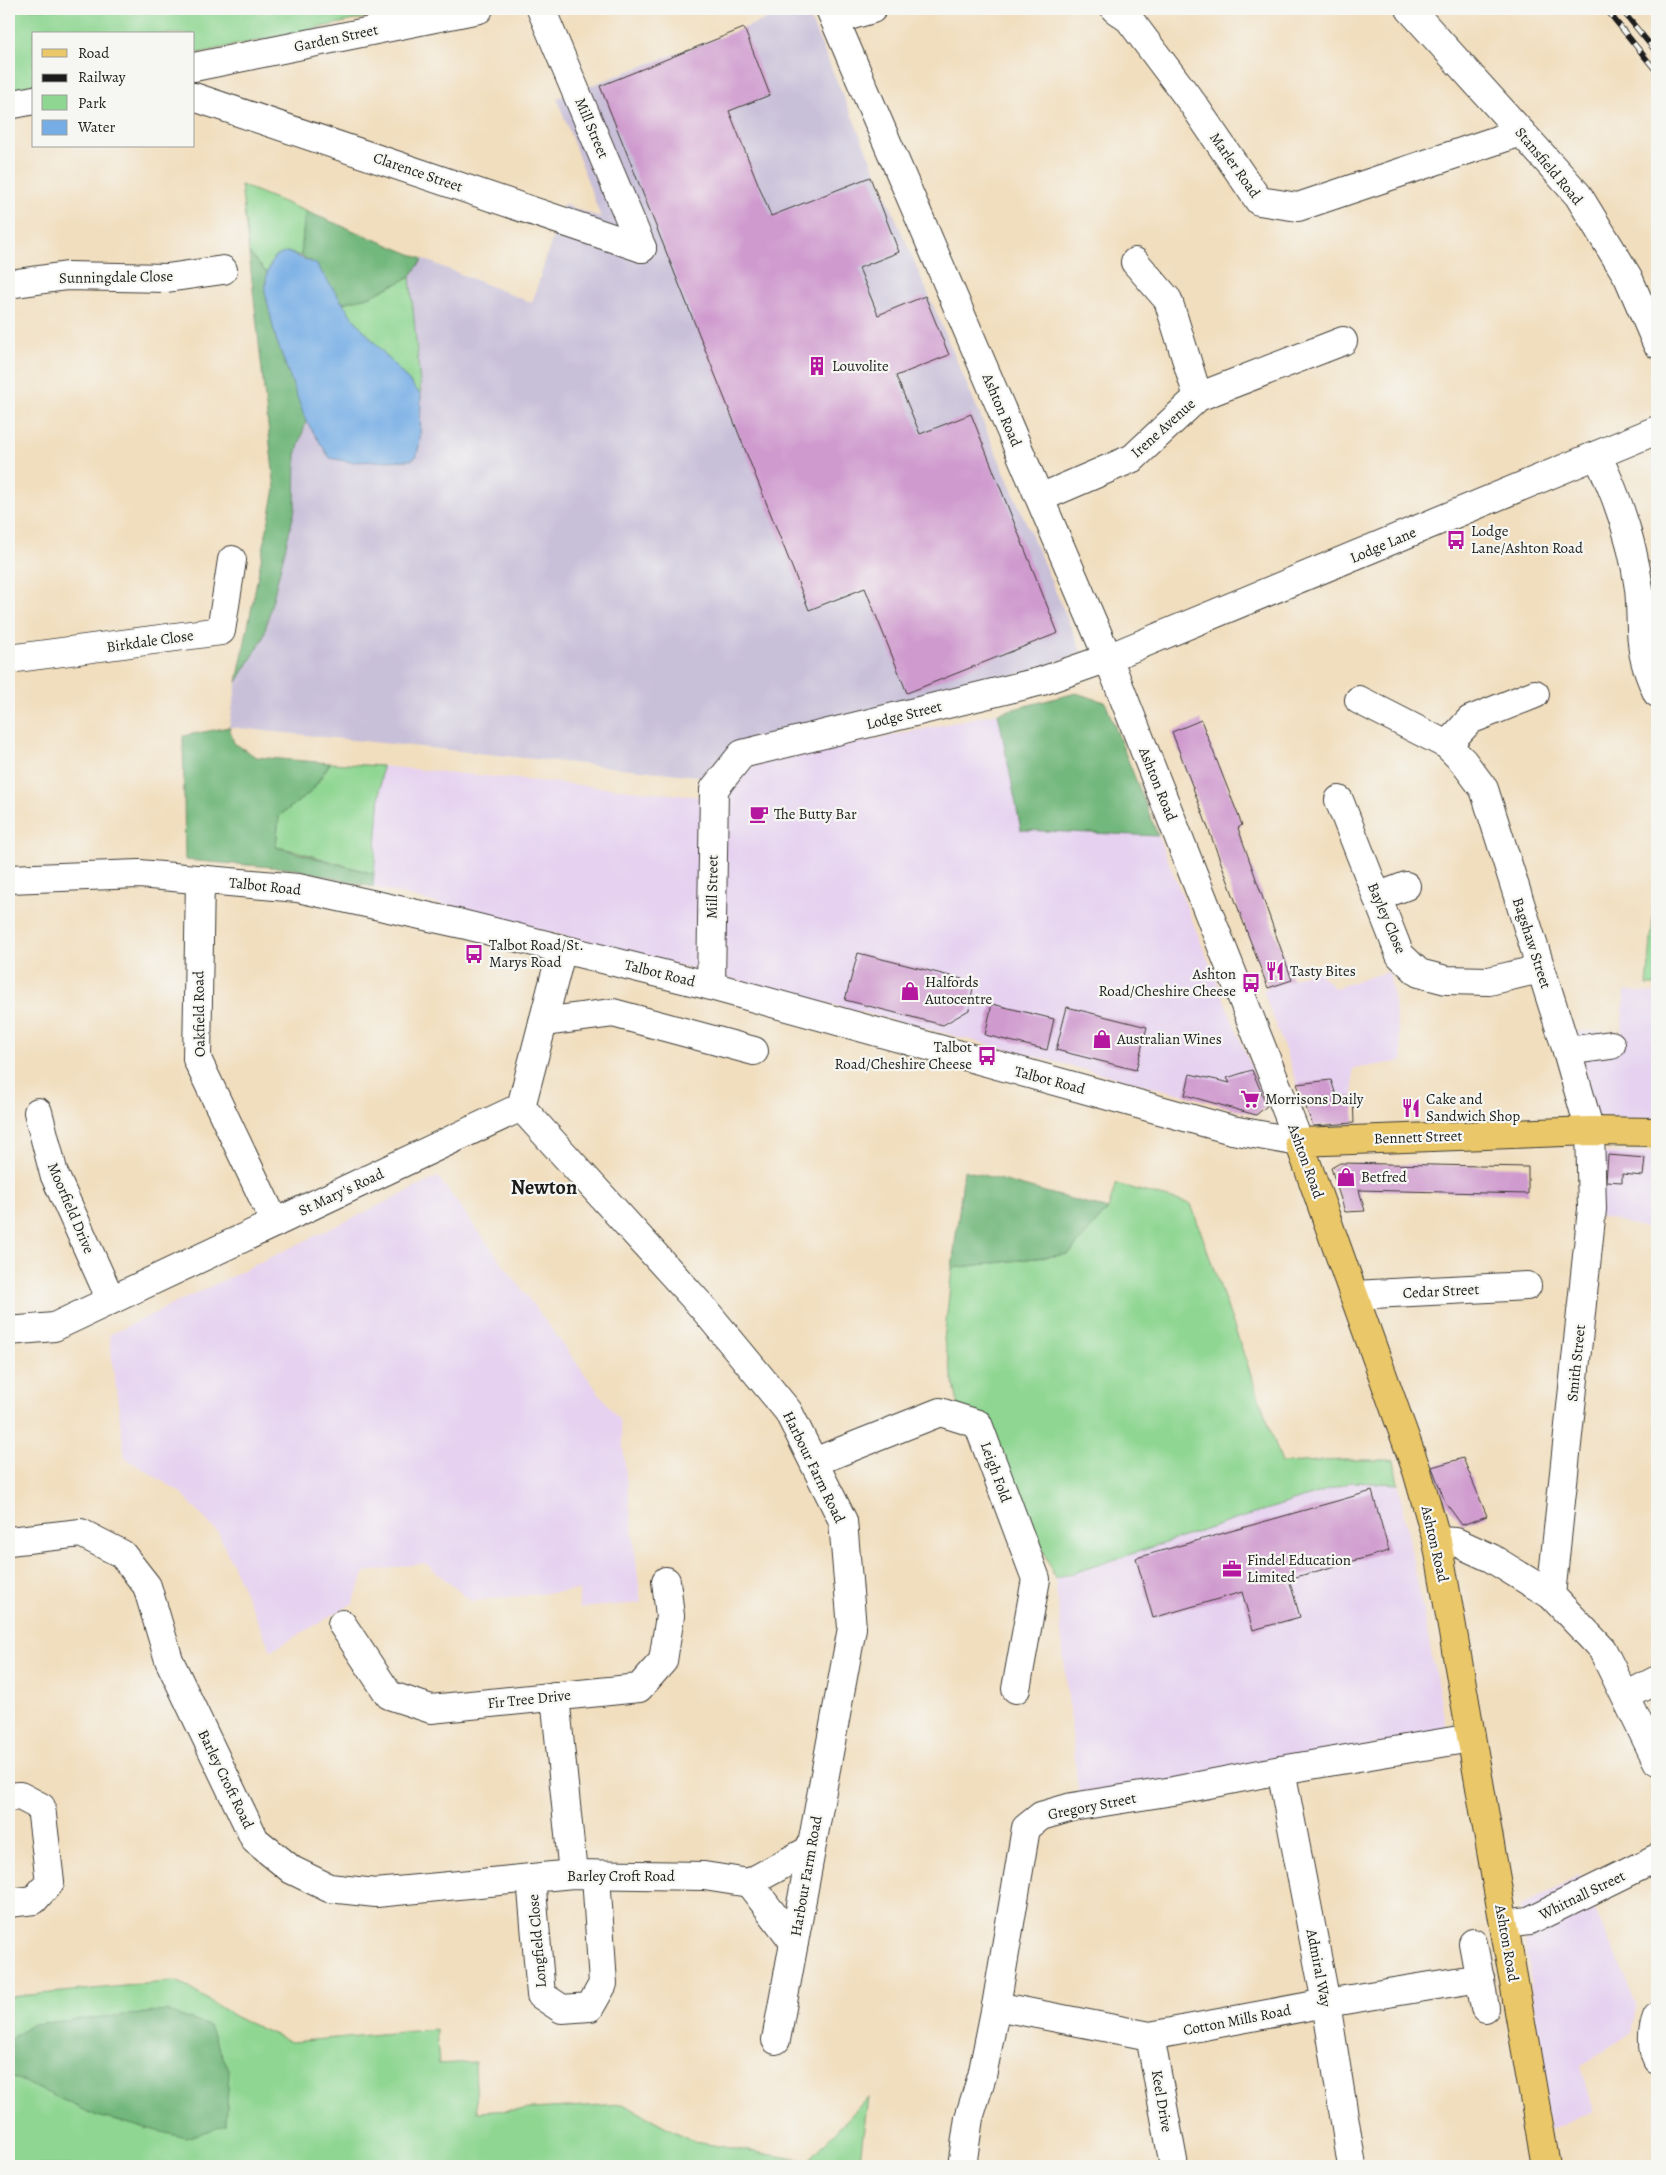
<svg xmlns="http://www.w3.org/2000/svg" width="1666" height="2175" font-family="Alegreya,serif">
<rect width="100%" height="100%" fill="#f6f6f2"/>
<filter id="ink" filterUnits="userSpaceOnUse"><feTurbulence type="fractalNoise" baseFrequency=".02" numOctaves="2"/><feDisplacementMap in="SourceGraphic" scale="10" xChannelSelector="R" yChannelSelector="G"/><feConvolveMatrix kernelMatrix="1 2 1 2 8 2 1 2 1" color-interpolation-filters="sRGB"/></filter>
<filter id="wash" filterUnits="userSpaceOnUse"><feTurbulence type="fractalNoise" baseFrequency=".0096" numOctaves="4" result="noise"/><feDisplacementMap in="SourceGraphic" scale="20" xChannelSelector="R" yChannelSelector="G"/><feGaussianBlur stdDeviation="1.12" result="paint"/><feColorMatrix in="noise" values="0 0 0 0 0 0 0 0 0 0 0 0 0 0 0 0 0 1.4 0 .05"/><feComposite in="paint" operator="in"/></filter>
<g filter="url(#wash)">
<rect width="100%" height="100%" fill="#f1debe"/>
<g fill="#e6d2f0">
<path d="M998 713 1021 830 1158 836 1267 1106 1255 1113 373 887 382 766 723 799 745 767Z"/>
<path d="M1317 970 1334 988 1389 971 1403 1061 1353 1069 1354 1123 1313 1126 1263 990Z"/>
<path d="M1624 991 1657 993V1118L1595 1117 1577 1031 1622 1032Z"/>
<path d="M1657 1152V1231L1599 1216 1602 1153Z"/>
<path d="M438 1177 620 1421 641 1603 579 1608V1590L471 1601 425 1563 365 1572 353 1603 271 1651 219 1534 180 1492 125 1458 109 1335Z"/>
<path d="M1351 1482 1398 1484 1447 1732 1079 1798 1055 1579Z"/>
<path d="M1579 1875 1637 2003 1631 2033 1580 2066 1593 2111 1550 2131 1521 1906Z"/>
</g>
<path fill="#c8bfd8" d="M795 9H806L1082 653 707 777 229 727 237 682 263 639 295 509 296 455 306 421 331 458 417 455 420 441 421 395 410 277 423 259 532 303 563 204 601 218 557 98Z"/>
<g fill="#8ed691" stroke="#557956">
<path d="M9 9H407L194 54V34H34V89L9 94Z"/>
<path d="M241 185 305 211 301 256 287 252 274 257 267 273 249 253Z"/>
<path d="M410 277 421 395 353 318 343 303 371 296Z"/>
<path d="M330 763 382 766 374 874 296 851 276 847 279 816 312 791Z"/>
<path d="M1657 873V985H1647Z"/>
<path d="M1116 1184 1191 1204 1282 1463 1344 1460H1394L1398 1484 1351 1482 1055 1579 989 1420 959 1407 944 1340 952 1268 1069 1254 1108 1209Z"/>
<path d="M177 1981 241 2020 291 2042 436 2029 439 2064 475 2062 477 2112 623 2104 695 2142 808 2161 868 2097 859 2166H9V1997Z"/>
</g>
<g fill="#72b77b" stroke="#476a4c">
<path d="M305 211 423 259 410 277 371 296 343 303 316 264 301 256Z"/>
<path d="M249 253 267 273 265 292 276 339 306 421 296 455 295 509 263 639 237 682 275 489Z"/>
<path d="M1076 693 1105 702 1158 836 1021 830 998 713Z"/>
<path d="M229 727 234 743 256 757 330 763 312 791 279 816 276 847 374 874 373 887 296 869 185 860 183 736Z"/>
<path d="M964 1170 1108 1209 1069 1254 952 1268Z"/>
<path d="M166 2011 209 2026 229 2070 226 2125 186 2138 97 2116 9 2075V2040L33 2024Z"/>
</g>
<path fill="#76ade5" stroke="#496480" d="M287 252 316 264 353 318 421 395 420 441 417 456 411 460 350 462 330 458 306 421 276 339 265 292 267 273 274 257Z"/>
<g id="blocks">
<g fill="#cf9ace">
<path d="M744 28 770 95 729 111 771 216 870 177 899 252 859 268 878 315 925 296 949 355 896 376 920 434 971 414 1058 633 907 693 865 588 809 610 600 86Z"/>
<path d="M1201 720 1242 825 1238 828 1292 980 1268 988 1172 732Z"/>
<path d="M858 953 974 982 969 1010 943 1025 845 1000Z"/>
<path d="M992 1004 1054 1019 1047 1050 985 1035Z"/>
<path d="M1067 1007 1147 1027 1136 1070 1056 1050Z"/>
<path d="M1252 1070 1267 1106 1256 1115 1185 1095 1190 1074 1230 1083 1227 1078Z"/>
<path d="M1331 1080 1337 1098 1353 1096 1354 1123 1313 1126 1297 1084Z"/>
<path d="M1608 1155 1645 1158 1643 1176 1622 1174V1182L1606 1181Z"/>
<path d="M1340 1163 1528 1167V1194L1359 1190 1365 1211 1345 1212 1331 1168Z"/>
<path d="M1463 1458 1487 1516 1462 1525 1445 1502 1432 1467Z"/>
<path d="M1372 1491 1389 1551 1289 1579 1300 1617 1253 1630 1242 1592 1153 1618 1136 1558Z"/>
</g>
</g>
</g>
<g filter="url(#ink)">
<use href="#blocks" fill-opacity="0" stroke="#3c3934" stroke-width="1"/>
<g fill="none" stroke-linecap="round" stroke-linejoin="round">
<g stroke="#3c3934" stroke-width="30">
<g id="minor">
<path d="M541 9 642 248"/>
<path d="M830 9 1108 658 1299 1142"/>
<path d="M1115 9 1129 19 1193 104 1259 201 1298 207 1521 132"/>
<path d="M1410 9 1578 195 1628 277 1657 344"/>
<path d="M835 20 872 9"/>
<path d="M194 67 479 9"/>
<path d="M194 97 642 248"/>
<path d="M9 105 34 100"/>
<path d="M1135 262 1168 300 1198 397"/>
<path d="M9 284 67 276 167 278 223 270"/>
<path d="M1597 455C1618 498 1633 541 1639 589 1641 607 1640 625 1642 642 1643 660 1650 677 1657 693"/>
<path d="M1040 498 1133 458 1198 397 1343 341"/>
<path d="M9 659 221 631 232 560"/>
<path d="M1359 700 1447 745 1463 761 1484 789 1567 1051 1590 1131 1592 1209 1551 1595"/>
<path d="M1447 745 1470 720 1535 694"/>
<path d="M1339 800 1400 955 1419 973 1446 980 1489 981 1540 969"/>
<path d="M9 879 139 874 298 888 462 924 711 986 1232 1130 1299 1142"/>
<path d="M200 879 197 1059 275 1223"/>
<path d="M1377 897 1406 886"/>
<path d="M711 986 714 789 742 754 1042 681 1108 658 1657 430"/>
<path d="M543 1022 613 1013 754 1051"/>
<path d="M1567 1051 1611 1045"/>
<path d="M521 1107 704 1309 788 1411 843 1521 852 1628 776 2040"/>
<path d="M38 1112 54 1174 111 1300"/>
<path d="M1354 1295 1527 1286"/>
<path d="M9 1331 54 1327 521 1107 562 949"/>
<path d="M814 1462 940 1412 978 1424 1036 1579 1016 1689"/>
<path d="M9 1541 81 1533 122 1554 147 1586 169 1660 255 1840 292 1870 329 1888 376 1893 573 1874 704 1876 749 1883"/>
<path d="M1437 1541 1456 1542 1491 1558 1551 1595 1602 1649 1657 1761"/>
<path d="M342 1624 389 1695 431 1709 639 1688 663 1661 670 1616 666 1581"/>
<path d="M555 1696 573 1874"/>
<path d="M1626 1696 1657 1680"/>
<path d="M1281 1770 1326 2003 1352 2166"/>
<path d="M9 1797 20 1796 41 1807 50 1882 34 1900 9 1903"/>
<path d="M531 1878 541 1995 562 2009 590 2007 603 1984 596 1875"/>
<path d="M1504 1924 1529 1921 1657 1858"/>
<path d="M794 1942 749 1883 811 1849"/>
<path d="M1473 1943 1485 2008"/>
<path d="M996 2006 1150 2036 1326 2003 1480 1978"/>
<path d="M1657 2017C1652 2029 1651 2049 1657 2060"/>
<path d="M1150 2036 1174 2166"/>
<path d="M962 2166 969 2118 982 2076 996 2006 1026 1828 1041 1816 1072 1807 1173 1791 1281 1770 1471 1738"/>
</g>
</g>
<g stroke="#3c3934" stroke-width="30">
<path id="major" d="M1546 2166 1437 1541 1417 1471 1299 1142 1590 1131 1657 1132"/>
</g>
<use href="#minor" stroke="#fff" stroke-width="28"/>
<use href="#major" stroke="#eac769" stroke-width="28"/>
<g stroke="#1c1c1c" stroke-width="5.5">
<g id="rail">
<path d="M1606 9 1657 72"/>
<path d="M1621 9 1657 53"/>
</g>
</g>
<use href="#rail" stroke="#f6f6f2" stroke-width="4" stroke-dasharray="11" stroke-linecap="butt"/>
</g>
</g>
<defs>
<g id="building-bare" transform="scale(1.5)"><path d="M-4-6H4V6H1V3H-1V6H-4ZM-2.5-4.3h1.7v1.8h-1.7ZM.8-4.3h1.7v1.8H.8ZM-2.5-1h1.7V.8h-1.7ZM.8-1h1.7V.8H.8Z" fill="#b5179e" stroke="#f6f6f2" stroke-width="2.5" paint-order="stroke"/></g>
<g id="bus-bare" transform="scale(1.5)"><path d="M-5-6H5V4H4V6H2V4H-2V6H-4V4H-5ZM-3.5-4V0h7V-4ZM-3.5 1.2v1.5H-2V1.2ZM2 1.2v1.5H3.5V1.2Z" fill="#b5179e" stroke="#f6f6f2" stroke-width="2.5" paint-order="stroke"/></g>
<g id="cafe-bare" transform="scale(1.5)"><path d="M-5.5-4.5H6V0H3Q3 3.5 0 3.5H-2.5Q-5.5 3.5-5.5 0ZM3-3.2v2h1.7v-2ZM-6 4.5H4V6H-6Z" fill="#b5179e" stroke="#f6f6f2" stroke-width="2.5" paint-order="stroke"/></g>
<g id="restaurant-bare" transform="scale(1.5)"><path d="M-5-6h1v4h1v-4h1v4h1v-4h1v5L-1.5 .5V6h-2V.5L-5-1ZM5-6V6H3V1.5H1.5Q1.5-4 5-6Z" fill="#b5179e" stroke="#f6f6f2" stroke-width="2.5" paint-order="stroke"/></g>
<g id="shop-bare" transform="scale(1.5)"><path d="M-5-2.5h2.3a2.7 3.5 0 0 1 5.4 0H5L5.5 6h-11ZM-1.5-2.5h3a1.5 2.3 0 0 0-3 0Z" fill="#b5179e" stroke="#f6f6f2" stroke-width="2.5" paint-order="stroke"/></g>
<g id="supermarket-bare" transform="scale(1.5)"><path d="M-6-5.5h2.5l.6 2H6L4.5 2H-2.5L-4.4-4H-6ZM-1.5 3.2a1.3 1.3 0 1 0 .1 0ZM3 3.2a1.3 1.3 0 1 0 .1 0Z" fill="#b5179e" stroke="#f6f6f2" stroke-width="2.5" paint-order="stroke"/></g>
<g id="office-bare" transform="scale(1.5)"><path d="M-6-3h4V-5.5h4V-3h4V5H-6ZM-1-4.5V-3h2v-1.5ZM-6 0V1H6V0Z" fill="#b5179e" stroke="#f6f6f2" stroke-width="2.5" paint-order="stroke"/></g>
</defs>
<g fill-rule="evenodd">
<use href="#building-bare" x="817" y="366"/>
<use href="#bus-bare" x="1456" y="540"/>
<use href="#cafe-bare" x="759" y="814"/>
<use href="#bus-bare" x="474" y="954"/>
<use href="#restaurant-bare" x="1275" y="971"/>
<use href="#bus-bare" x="1251" y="983"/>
<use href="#shop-bare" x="910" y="991"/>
<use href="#shop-bare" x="1102" y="1039"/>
<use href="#bus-bare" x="987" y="1056"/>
<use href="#supermarket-bare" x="1250" y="1099"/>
<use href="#restaurant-bare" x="1411" y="1108"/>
<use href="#shop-bare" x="1346" y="1177"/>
<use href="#office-bare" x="1232" y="1569"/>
</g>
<g text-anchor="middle" stroke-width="4.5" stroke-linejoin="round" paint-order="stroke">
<g font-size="15" fill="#1c1c1c" stroke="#f6f6f2">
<text transform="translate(336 38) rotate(-12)" y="5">Garden Street</text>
<text transform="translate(592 128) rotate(67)" y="5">Mill Street</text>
<text transform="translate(1235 165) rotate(55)" y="5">Marler Road</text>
<text transform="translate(1549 166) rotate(50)" y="5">Stansfield Road</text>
<text transform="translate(418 172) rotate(19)" y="5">Clarence Street</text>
<text transform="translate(116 277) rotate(-1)" y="5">Sunningdale Close</text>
<text transform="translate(1002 410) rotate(67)" y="5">Ashton Road</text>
<text transform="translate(1163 428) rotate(-42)" y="5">Irene Avenue</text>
<text transform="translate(1383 545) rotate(-23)" y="5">Lodge Lane</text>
<text transform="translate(150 641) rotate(-8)" y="5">Birkdale Close</text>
<text transform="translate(904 715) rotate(-14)" y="5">Lodge Street</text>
<text transform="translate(1158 784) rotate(68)" y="5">Ashton Road</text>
<text transform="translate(265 886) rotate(6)" y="5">Talbot Road</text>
<text transform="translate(712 887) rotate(-89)" y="5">Mill Street</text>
<text transform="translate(1387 918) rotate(67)" y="5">Bayley Close</text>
<text transform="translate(1532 943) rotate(72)" y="5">Bagshaw Street</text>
<text transform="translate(660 973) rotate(14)" y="5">Talbot Road</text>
<text transform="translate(199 1014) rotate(-91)" y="5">Oakfield Road</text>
<text transform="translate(1050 1080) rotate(15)" y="5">Talbot Road</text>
<text transform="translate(1418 1137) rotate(-2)" y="5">Bennett Street</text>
<text transform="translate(1306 1161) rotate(70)" y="5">Ashton Road</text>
<text transform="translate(341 1192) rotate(-25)" y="5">St Mary's Road</text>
<text transform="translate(71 1208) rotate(67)" y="5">Moorfield Drive</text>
<text transform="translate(1441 1291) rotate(-3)" y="5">Cedar Street</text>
<text transform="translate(1576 1363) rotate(-84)" y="5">Smith Street</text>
<text transform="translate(814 1467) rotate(64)" y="5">Harbour Farm Road</text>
<text transform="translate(996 1472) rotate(70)" y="5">Leigh Fold</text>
<text transform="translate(1435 1544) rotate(77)" y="5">Ashton Road</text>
<text transform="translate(529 1699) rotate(-6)" y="5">Fir Tree Drive</text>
<text transform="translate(226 1779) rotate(64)" y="5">Barley Croft Road</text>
<text transform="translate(1092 1806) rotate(-11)" y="5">Gregory Street</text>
<text x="621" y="1881">Barley Croft Road</text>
<text transform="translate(806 1876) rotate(-80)" y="5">Harbour Farm Road</text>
<text transform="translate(1582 1895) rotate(-26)" y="5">Whitnall Street</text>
<text transform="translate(537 1941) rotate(-95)" y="5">Longfield Close</text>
<text transform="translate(1507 1943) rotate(80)" y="5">Ashton Road</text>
<text transform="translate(1319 1968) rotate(79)" y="5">Admiral Way</text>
<text transform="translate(1237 2020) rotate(-11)" y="5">Cotton Mills Road</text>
<text transform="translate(1162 2101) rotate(80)" y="5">Keel Drive</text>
</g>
<g font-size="15" fill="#1c1c1c" stroke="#f6f6f2" text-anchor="start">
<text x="832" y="371">Louvolite</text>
<text x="1471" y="536">Lodge<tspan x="1471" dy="17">Lane/Ashton Road</tspan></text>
<text x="774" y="819">The Butty Bar</text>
<text x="489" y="950">Talbot Road/St.<tspan x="489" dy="17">Marys Road</tspan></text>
<text x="1290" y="976">Tasty Bites</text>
<text x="1236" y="979" text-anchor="end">Ashton<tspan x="1236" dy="17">Road/Cheshire Cheese</tspan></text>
<text x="925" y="987">Halfords<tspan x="925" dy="17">Autocentre</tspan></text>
<text x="1117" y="1044">Australian Wines</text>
<text x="972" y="1052" text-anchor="end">Talbot<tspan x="972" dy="17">Road/Cheshire Cheese</tspan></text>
<text x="1265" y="1104">Morrisons Daily</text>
<text x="1426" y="1104">Cake and<tspan x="1426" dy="17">Sandwich Shop</tspan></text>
<text x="1361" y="1182">Betfred</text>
<text x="1247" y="1565">Findel Education<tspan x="1247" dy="17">Limited</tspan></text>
</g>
<g font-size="20" font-weight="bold" fill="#1c1c1c" stroke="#f6f6f2">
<text x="544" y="1194">Newton</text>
</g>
</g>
<rect width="1666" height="2175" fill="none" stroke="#f6f6f2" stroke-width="30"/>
<rect x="32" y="32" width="162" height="115" fill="#f6f6f2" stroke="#9f9f9c"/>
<rect x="42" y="49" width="25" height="8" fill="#eac769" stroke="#9f9f9c"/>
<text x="78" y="58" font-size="15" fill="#1c1c1c">Road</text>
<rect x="42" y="74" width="25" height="8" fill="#1c1c1c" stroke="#9f9f9c"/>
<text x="78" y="82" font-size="15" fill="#1c1c1c">Railway</text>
<rect x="42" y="95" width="25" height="15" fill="#8ed691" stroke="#9f9f9c"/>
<text x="78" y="108" font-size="15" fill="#1c1c1c">Park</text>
<rect x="42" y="120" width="25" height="15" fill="#76ade5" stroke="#9f9f9c"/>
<text x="78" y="132" font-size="15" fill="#1c1c1c">Water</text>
</svg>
